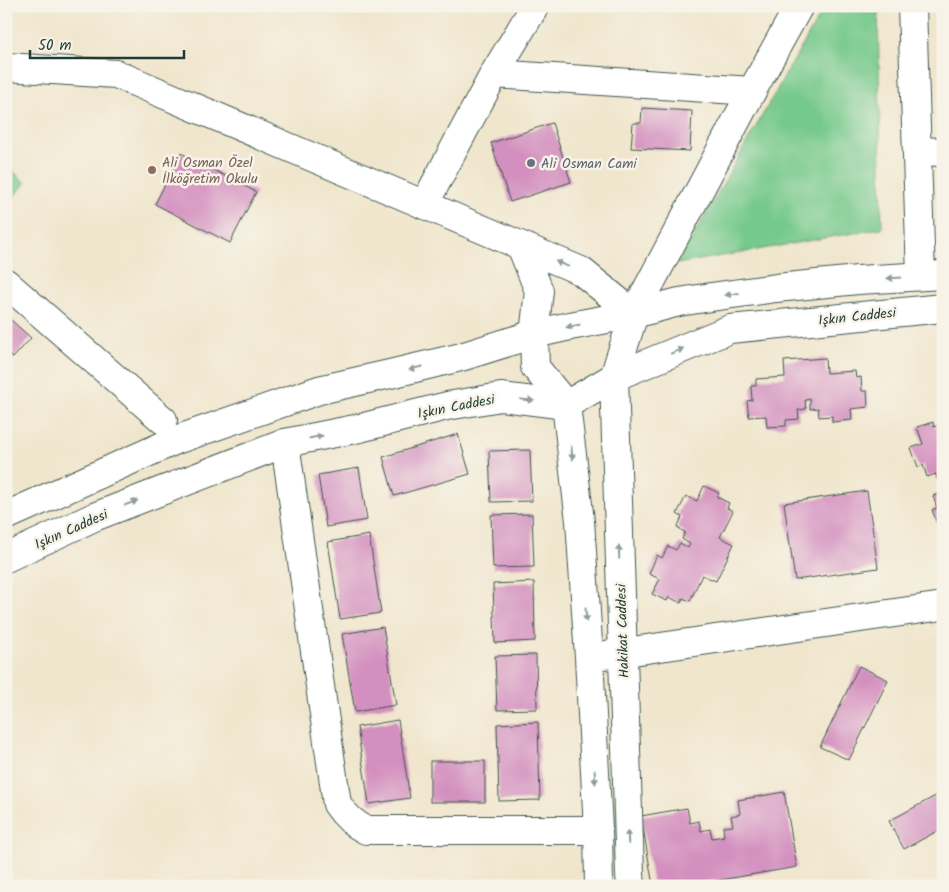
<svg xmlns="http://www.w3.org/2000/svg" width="949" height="892" font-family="Kalam,sans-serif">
<rect width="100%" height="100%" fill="#f7f3e8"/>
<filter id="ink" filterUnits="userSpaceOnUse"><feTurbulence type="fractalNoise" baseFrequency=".02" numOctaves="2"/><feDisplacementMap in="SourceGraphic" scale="10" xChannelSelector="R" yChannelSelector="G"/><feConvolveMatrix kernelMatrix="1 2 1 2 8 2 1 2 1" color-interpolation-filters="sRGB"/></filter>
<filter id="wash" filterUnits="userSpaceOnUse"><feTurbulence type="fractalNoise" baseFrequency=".0096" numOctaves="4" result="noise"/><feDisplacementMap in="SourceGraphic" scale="20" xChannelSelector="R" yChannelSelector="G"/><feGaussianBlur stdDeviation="1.12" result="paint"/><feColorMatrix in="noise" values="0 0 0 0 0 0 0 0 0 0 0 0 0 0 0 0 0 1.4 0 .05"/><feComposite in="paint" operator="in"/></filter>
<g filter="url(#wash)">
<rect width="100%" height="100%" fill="#f0e6cd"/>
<g fill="#76c98c" stroke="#4a8360">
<path d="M825 6H878L882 228 677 264Z"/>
<path d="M6 165 26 183 6 205Z"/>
</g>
<g id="blocks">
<g fill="#d38fbf">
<path d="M642 108 692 111 690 151 631 148 633 123H641Z"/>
<path d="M552 123 571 182 510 202 491 143Z"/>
<path d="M181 153 256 192 230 243 155 204Z"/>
<path d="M6 319 9 322 11 320 31 338 13 358 6 352Z"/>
<path d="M825 358 826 373 855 371 856 378 861 377 862 391H867L868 407 851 409 852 420 832 422V416L819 417 818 408 810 409V399L805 400 806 409 798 410 799 419 786 420V426L767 427 766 416 749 417 747 401 752 400 751 386H756V379L785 377 784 361Z"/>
<path d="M933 422 934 427 943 423V480L938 481 936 474 927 477 923 465 918 467 911 448 923 444 917 427Z"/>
<path d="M458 434 470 474 394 496 383 457Z"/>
<path d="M530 450 532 501 491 502 489 451Z"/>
<path d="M359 468 367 520 326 527 318 475Z"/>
<path d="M943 484V527L939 528 932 510 937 508 933 496 942 493 940 485Z"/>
<path d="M704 486 719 493 717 497 729 503 727 508 733 511 720 537 734 544 716 581 702 575 690 601 683 598 681 603 669 597 667 601 652 594 660 579 649 574 657 555 662 558 668 546 676 550 680 543 688 548 690 544 682 539 685 532 677 528 682 517 677 514 686 496 697 501Z"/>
<path d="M867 491 878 568 795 580 784 503Z"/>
<path d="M532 514 534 567 493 568 491 515Z"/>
<path d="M369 535 381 613 340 619 328 542Z"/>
<path d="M534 582 535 641 495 643 493 584Z"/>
<path d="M383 627 396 705 355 712 342 634Z"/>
<path d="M536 655 537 709 497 710 495 656Z"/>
<path d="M859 666 888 680 849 760 820 747Z"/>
<path d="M398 720 410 798 369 804 357 727Z"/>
<path d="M538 722 540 800 499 801 497 724Z"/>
<rect x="430" y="761" width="55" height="41"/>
<path d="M784 792 797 867 684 886H653L641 816 687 808 690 823 699 821 701 831 710 829 712 838 724 836 723 827 733 826 731 816 740 814 738 800Z"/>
<path d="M943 792V828L904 849 889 821Z"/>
</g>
</g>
</g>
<g filter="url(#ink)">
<use href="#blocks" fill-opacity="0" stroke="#3e564b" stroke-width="1"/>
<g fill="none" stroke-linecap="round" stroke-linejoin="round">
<g stroke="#3e564b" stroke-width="30">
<g id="minor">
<path d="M912 6 921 276"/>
<path d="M6 67 116 74 581 271 634 314 614 377 630 874 631 886"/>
<path d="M494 74 752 91"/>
<path d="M917 151 943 152"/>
<path d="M424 205 494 74 535 6"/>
<path d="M521 246 539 291 534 334 535 367 566 405 580 521 589 657 598 830 599 886"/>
<path d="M6 283 163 420"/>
<path d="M634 314 752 91 799 6"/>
<path d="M285 443 337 804C345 816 353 824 366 830H598"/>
<path d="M6 516 176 440 319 390 390 374 461 357 534 334 570 326 634 314 679 302 711 297 776 288 858 280 943 275"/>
<path d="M6 558 94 517 285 443 360 428 447 406 501 397 566 405 614 377 730 329 943 308"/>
<path d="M605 655 943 606"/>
</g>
</g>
<use href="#minor" stroke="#fff" stroke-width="28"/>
</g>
<defs><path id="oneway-solid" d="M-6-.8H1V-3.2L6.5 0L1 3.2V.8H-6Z" transform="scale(1.25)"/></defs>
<g fill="#8f9e9a">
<use href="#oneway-solid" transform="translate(562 264) rotate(-157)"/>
<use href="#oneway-solid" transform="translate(894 278) rotate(177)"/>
<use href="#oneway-solid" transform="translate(732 294) rotate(172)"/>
<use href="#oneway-solid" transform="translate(573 326) rotate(169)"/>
<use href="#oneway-solid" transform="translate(677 351) rotate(-23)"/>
<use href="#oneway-solid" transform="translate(416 368) rotate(166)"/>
<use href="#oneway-solid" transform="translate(527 400) rotate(6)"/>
<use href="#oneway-solid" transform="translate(316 437) rotate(-11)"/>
<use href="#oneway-solid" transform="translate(572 453) rotate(84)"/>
<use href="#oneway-solid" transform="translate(131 503) rotate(-21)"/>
<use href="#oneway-solid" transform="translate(619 552) rotate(-92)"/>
<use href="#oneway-solid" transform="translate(586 615) rotate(86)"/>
<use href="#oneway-solid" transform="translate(595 777) rotate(87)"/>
<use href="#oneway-solid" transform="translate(628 837) rotate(-92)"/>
</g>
</g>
<circle fill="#6b7280" stroke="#f7f3e8" stroke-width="2" cx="531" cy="163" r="5"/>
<circle fill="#8d6e63" stroke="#f7f3e8" stroke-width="2" cx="152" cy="170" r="5"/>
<g text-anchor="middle" stroke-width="5" stroke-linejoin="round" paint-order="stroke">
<g font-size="14" fill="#785e54" stroke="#f7f3e8" text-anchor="start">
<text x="162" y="167">Ali Osman Özel<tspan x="162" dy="16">İlköğretim Okulu</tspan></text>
</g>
<g font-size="14" fill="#5b616d" stroke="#f7f3e8" text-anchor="start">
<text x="541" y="168">Ali Osman Cami</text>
</g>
<g font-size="14" fill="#1f3d34" stroke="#f7f3e8">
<text transform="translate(857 316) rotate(-6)" y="5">Işkın Caddesi</text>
<text transform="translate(456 406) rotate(-11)" y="5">Işkın Caddesi</text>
<text transform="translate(71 529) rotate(-24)" y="5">Işkın Caddesi</text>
<text transform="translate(622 631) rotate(-92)" y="5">Hakikat Caddesi</text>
</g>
</g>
<rect width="949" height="892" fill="none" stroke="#f7f3e8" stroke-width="25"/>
<path d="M30 50v8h154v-8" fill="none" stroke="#1f3d34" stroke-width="2.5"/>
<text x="38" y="50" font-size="15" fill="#1f3d34" stroke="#f7f3e8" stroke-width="4" paint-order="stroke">50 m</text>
</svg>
